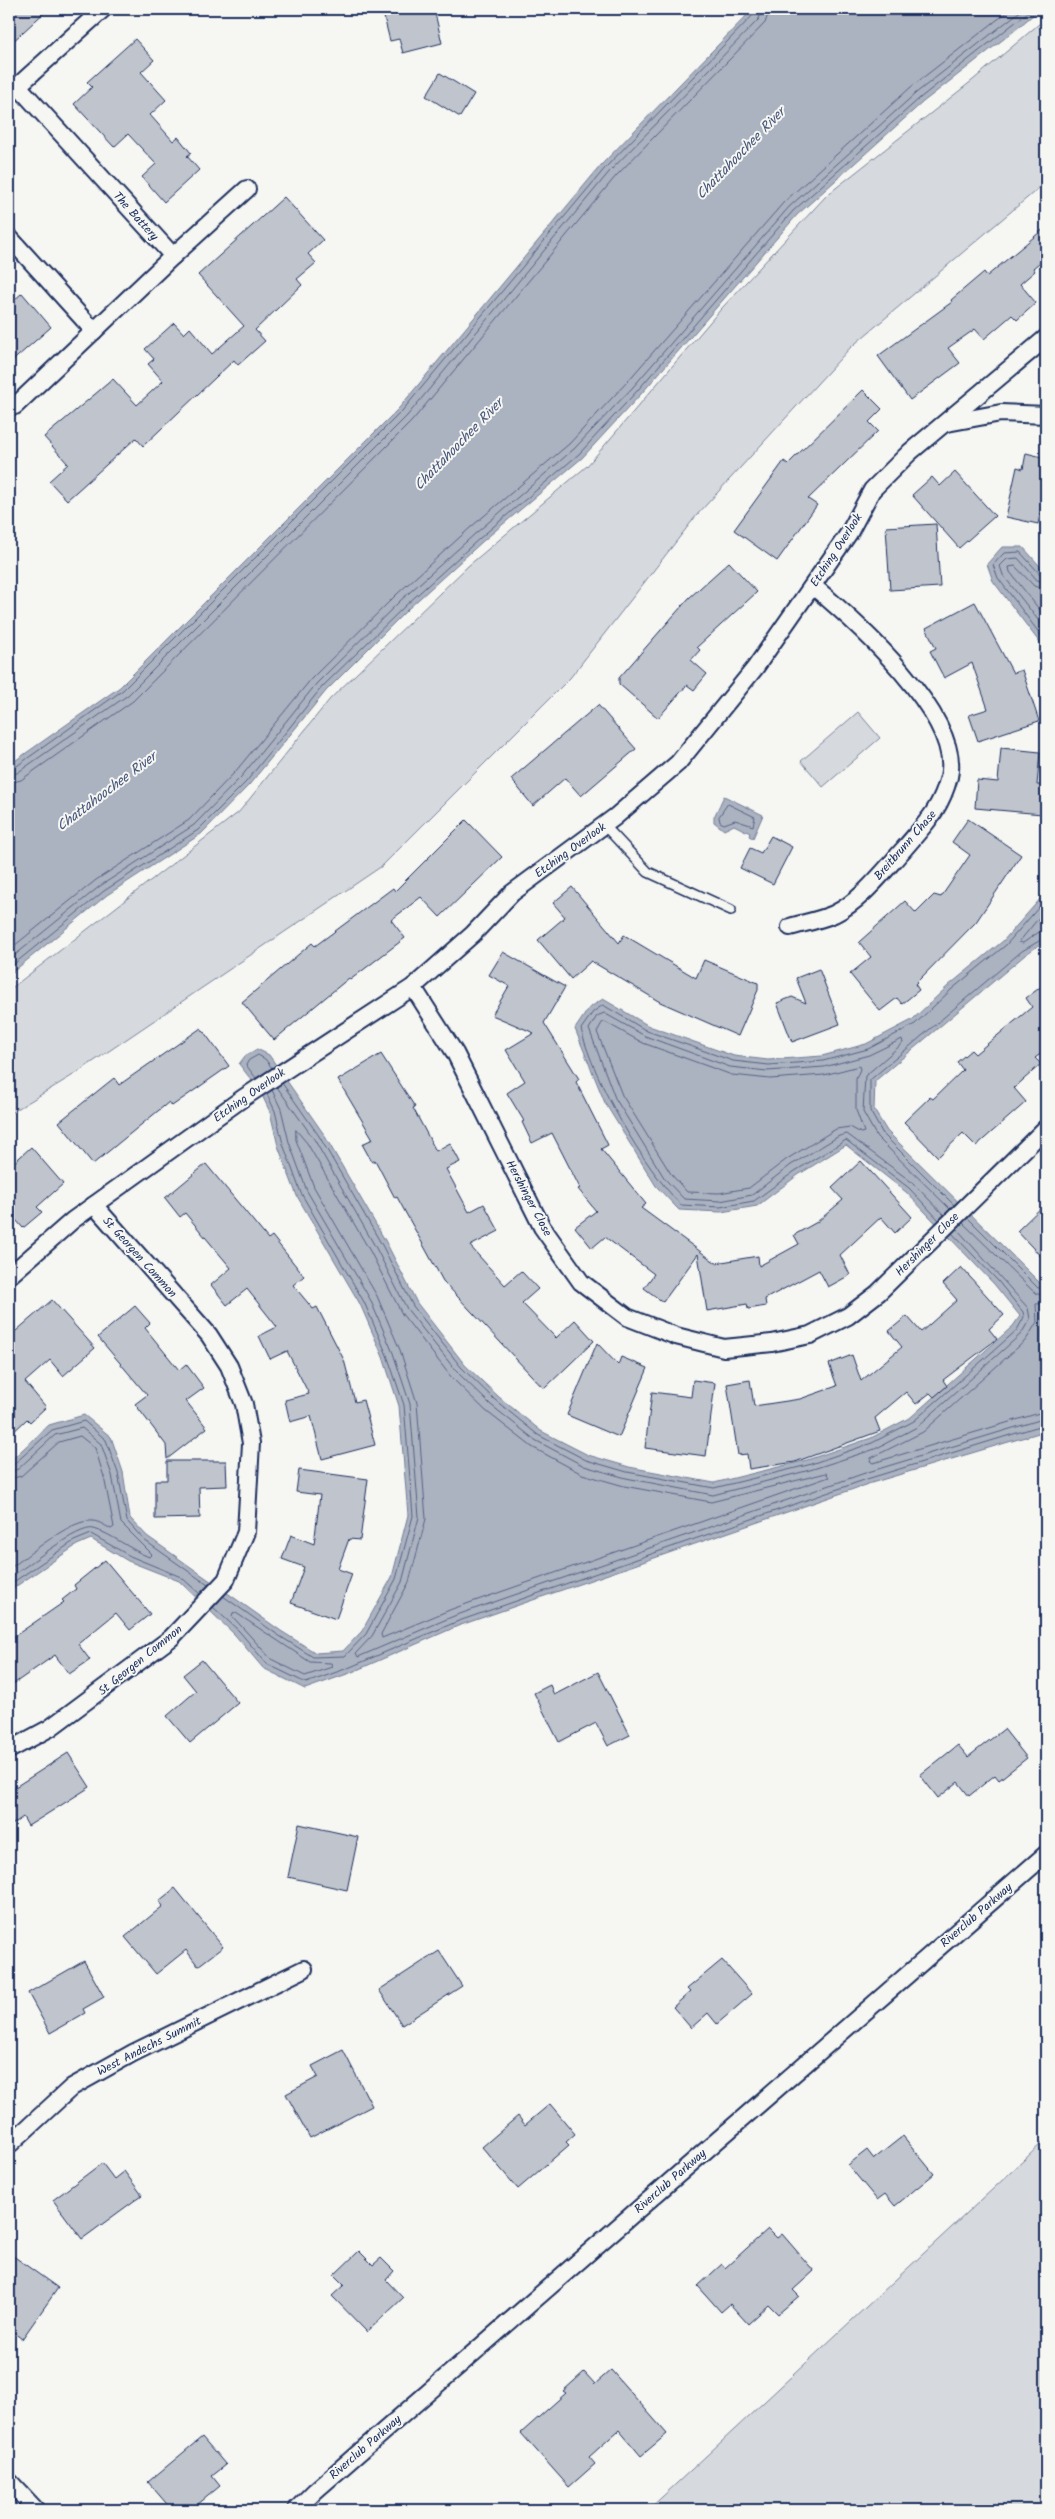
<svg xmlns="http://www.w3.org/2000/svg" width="1055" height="2519" font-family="Kalam,sans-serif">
<rect width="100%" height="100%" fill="#f6f6f2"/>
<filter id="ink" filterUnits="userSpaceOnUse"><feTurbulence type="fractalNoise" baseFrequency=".02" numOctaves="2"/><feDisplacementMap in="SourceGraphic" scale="10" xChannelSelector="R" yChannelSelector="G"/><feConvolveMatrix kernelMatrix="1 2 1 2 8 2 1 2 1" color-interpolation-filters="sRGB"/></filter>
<g filter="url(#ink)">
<g fill="#d6d9dd" stroke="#78849e">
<path d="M1046 18V182L850 348 696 516 570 678 382 866 75 1074 9 1114V990L239 812 330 699 468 566 587 466 721 309 827 195 973 80Z"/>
<path d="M858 712 880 738 823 787 801 761Z"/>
<path d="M1046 2139V2510H648L1024 2160Z"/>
</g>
<g fill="#abb2c0" stroke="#717e99">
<path d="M753 9H1040L1014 31 923 102 797 215 641 394 582 458 483 541 409 608 326 691 249 785 201 834 107 895 9 975V765L120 687 399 408 602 164Z"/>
<path d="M1002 547H1023L1046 573V651L993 581 987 564Z"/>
<path d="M724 796 763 815 753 838 749 836 750 833 734 825 724 830 714 822V817Z"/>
<path d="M1046 885V940L1025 955 875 1081 874 1110 887 1131 1041 1284 1046 1283V1428L1042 1432 868 1484 458 1626 350 1673 305 1689 263 1668 235 1635 179 1581 128 1561 91 1539 77 1545 9 1591V1462L49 1425 84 1415 111 1437 123 1472 130 1518 147 1536 281 1631 316 1653 343 1651 362 1631 392 1577 408 1515 399 1406 383 1357 360 1304 297 1196 278 1146 270 1112 260 1091 239 1064 245 1056 257 1049 269 1055 323 1133 386 1242 417 1303 465 1365 499 1397 541 1431 588 1455 629 1467 714 1483 807 1460 871 1438 911 1417 1013 1326 1020 1316 994 1284 906 1192 846 1145 798 1175 757 1206 721 1212 679 1210 656 1186 605 1103 575 1029 589 1008 603 999 649 1026 734 1056 768 1060 822 1056 866 1044 912 1020 948 986 1003 941 1042 897Z"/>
</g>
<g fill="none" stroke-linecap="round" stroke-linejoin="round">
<g stroke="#556385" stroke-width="1">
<path d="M1046 576 1041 575 1020 552 1004 553 993 565 998 578 1046 642"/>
<path d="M1046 582 1037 580 1018 558 1007 559 1000 566 1003 575 1046 630"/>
<path d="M1046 590 1034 586 1015 566 1009 567 1010 572 1046 618"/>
<path d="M9 769 14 768 123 690 402 411 606 167 754 14 756 9"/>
<path d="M9 775 17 773 128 695 407 416 610 171 759 19 762 9"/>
<path d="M9 783 21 780 133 701 412 421 616 176 765 23 770 9"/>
<path d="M728 804 755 817 753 826 735 820 724 824 720 822 719 817Z"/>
<path d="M1046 909 1019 942 1023 943 1039 932 1046 930"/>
<path d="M9 950 96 880 189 820 235 772 312 678 396 595 471 527 569 444 627 382 784 202 911 87 1011 9"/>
<path d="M9 960 100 886 194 825 241 777 317 683 401 600 476 533 574 449 633 387 789 207 916 93 1023 9"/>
<path d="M9 968 104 891 198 830 246 782 322 687 406 605 480 538 579 454 637 391 793 211 920 98 1032 9"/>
<path d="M605 1022 643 1043 732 1075 770 1079 824 1075 859 1066 860 1069 856 1079V1110L864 1132 861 1133 850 1127 836 1129 787 1159 749 1188 719 1193 687 1192 671 1174 622 1095 597 1032 602 1023Z"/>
<path d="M256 1078 246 1065 249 1060 258 1055 265 1059 272 1068"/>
<path d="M282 1083 319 1136 382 1245 413 1306 461 1367 495 1400 538 1435 586 1460 627 1472 714 1488 808 1465 872 1443 914 1421 1017 1330 1024 1317 1023 1312 998 1281 952 1233"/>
<path d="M277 1087 314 1139 376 1248 407 1309 456 1371 491 1405 535 1440 584 1466 626 1478 713 1495 810 1470 875 1449 917 1427 1021 1334 1030 1319 1028 1308 957 1229"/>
<path d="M272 1090 281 1109 289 1142 307 1191 370 1299 393 1353 410 1404 419 1517 402 1582 372 1636 356 1653 358 1657 454 1616 865 1473 1046 1418"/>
<path d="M296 1130 307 1143 370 1251 402 1314 452 1378 486 1411 532 1447 582 1474 624 1486 711 1502 826 1473 829 1477 452 1609 382 1638 381 1634 409 1582 426 1519 417 1403 400 1350 377 1296 314 1187 296 1140Z"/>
<path d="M954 1205 883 1134 870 1111V1080L1022 951 1046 937"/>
<path d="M944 1215 913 1183 847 1134 839 1136 791 1165 752 1195 720 1201 684 1199 665 1179 615 1098 589 1029 597 1016 604 1013 645 1036 730 1067 767 1071 824 1067 869 1055 902 1039 903 1043 865 1076 863 1112 877 1137 950 1209"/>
<path d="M968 1218 1038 1288H1046"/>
<path d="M939 1220 909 1188 846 1140 795 1171 754 1201 720 1207 681 1205C643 1166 594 1082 581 1029L593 1012 603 1005 647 1031 733 1061 769 1065 823 1061 868 1049 915 1024 952 989 1006 945 1046 899"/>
<path d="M963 1223 1034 1292 1040 1295H1046"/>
<path d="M1046 1303 1036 1304 1037 1322 1026 1340 923 1432 871 1458 870 1461 873 1463 1046 1411"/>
<path d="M9 1465 14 1464 52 1430 84 1421 106 1440 118 1473 127 1521 144 1540 208 1585"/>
<path d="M9 1472 18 1469 55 1435 82 1428 101 1444 112 1475 121 1523 152 1554 149 1557C131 1550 110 1533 94 1529 79 1524 24 1569 9 1578"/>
<path d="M9 1479 21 1476 59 1442 80 1436 95 1448 104 1477 114 1527 111 1529C104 1525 97 1520 89 1521 67 1522 28 1556 9 1569"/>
<path d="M9 1585 74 1541 91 1534 130 1556 181 1577 200 1594"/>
<path d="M223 1596 278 1635 313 1657 345 1656 366 1634 396 1579 413 1516 404 1405 387 1355 364 1302 301 1193 283 1144 275 1111 267 1094"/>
<path d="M213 1607 239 1631 267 1664 306 1683 348 1668 456 1622 867 1479 1046 1424"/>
<path d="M236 1613 310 1662 331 1663 332 1667 305 1676 271 1659 232 1616 233 1613Z"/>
</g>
</g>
<g fill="#c0c4cd" stroke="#1b2f5e">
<path d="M9 9H48L9 45Z"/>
<path d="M382 9H434L442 43 403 53 399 39 390 41Z"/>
<path d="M135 39 154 60 141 72 166 100 150 115 173 141 178 137 191 153 187 156 199 170 164 202 142 177 156 164 128 134 114 147 74 104 92 87 87 82Z"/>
<path d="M440 73 474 94 460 117 426 96Z"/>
<path d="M284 197 323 240 308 254 316 263 297 279 302 285 255 330 265 341 238 365 234 360 143 446 136 438 67 500 49 481 68 464 44 437 113 379 137 405 163 381 148 364 154 359 145 349 174 323 184 334 190 328 212 354 244 326 198 275Z"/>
<path d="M1046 227V257L1033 268 1035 271 1020 284 1036 303 1017 320 1012 315 984 339 975 329 948 348 960 363 910 400 878 356 952 302 951 300 984 272 987 276Z"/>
<path d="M22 293 51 327 9 364V305Z"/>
<path d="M863 390 882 409 869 422 878 431 808 499 817 505 777 561 734 530 784 461 788 464Z"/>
<path d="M1026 453 1046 458V505L1042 504 1038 524 1006 517 1017 467 1023 469Z"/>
<path d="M955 472 995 516 959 548 912 495 932 477 940 486Z"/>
<path d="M936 524 940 587 890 590 886 527Z"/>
<path d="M729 562 757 592 697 647 700 650 691 660 707 674 694 690 687 685 658 718 619 684V678L689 598Z"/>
<path d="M975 602 1013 673 1022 670 1039 721 978 741 969 715 988 709 972 663 944 678 930 651 936 648 926 628Z"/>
<path d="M598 705 636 749 581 796 565 778 533 806 511 779Z"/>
<path d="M1001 748 1040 752 1037 785H1044L1042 814 975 808 977 780 998 782Z"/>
<path d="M968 819 1021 855 976 922 915 984 919 990 902 1004 897 998 880 1011 850 974 871 957 859 942 905 901 916 913 934 895 941 897 970 855 952 842Z"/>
<path d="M466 820 502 857 440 917 421 897 391 920 405 938 350 980 349 978 274 1040 242 1002 312 943 315 946 393 888 395 891Z"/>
<path d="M771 836 792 847 773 884 740 868 750 848 761 853Z"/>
<path d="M572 887 619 943 624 935 696 978 704 960 758 983V990L738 1036 660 1002 591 961 571 979 538 940 565 917 553 903Z"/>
<path d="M503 952 565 987 544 1023 579 1079 576 1082 608 1145 601 1149 646 1204 641 1208 716 1263 758 1256 759 1266 799 1244 794 1235 817 1222 843 1200 832 1188 861 1161 912 1217 895 1233 881 1217 840 1255 850 1275 828 1287 819 1270 765 1299 766 1306 748 1309 747 1304 707 1311 698 1254 663 1302 644 1288 654 1274 605 1237 592 1248 575 1227 596 1211 578 1189 580 1188 552 1133 532 1143 522 1122 524 1121 507 1093 525 1081 506 1050 534 1033 492 1015 509 986 489 975Z"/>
<path d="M819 969 840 1024 792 1042 777 1003 792 997 806 1003 796 978Z"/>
<path d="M1046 983V1050L1035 1058 1041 1064 1014 1088 1026 1102 976 1146 963 1133 938 1157 904 1122 930 1097 933 1099 963 1070 957 1062 971 1050 975 1054 1032 1007 1026 998Z"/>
<path d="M201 1028 229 1066 172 1106 169 1102 93 1164 59 1122 114 1078 119 1085Z"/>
<path d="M381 1054 415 1107 413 1108 436 1151 450 1143 460 1162 446 1169 469 1212 484 1204 499 1231 470 1246 505 1285 521 1271 538 1289 522 1303 556 1338 575 1320 594 1341 544 1389 443 1281 397 1197 395 1198 375 1160 372 1162 362 1144 373 1139 338 1080Z"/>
<path d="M31 1147 63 1184 37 1207 42 1212 23 1228 9 1212V1167Z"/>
<path d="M206 1164 268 1239 272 1236 304 1276 293 1285 313 1309 317 1307 344 1360 355 1402 363 1400 375 1445 322 1459 311 1416 290 1422 285 1400 309 1394 287 1351 270 1359 259 1336 277 1327 247 1289 227 1305 211 1285 231 1268 185 1213 180 1217 165 1198Z"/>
<path d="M1046 1203V1262L1017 1231Z"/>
<path d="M961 1267 1004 1315 989 1329 997 1339 943 1380 947 1386 934 1397 930 1393 916 1404 906 1392 875 1418 880 1431 795 1462 749 1469 747 1454 738 1455 727 1384 750 1380 754 1406 800 1399 837 1386 829 1364 852 1355 861 1381 902 1347 889 1331 907 1316 921 1332 957 1300 943 1284Z"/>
<path d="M52 1300 95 1348 63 1376 50 1360 25 1382 46 1407 30 1422 27 1419 9 1436V1337Z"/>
<path d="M135 1306 150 1323 145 1328 179 1370 186 1364 204 1388 186 1401 207 1428 167 1459 166 1445 135 1404 147 1395 98 1337Z"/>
<path d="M597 1343 618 1365 621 1357 648 1368 619 1437 567 1415Z"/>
<path d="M693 1380 715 1383 706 1456 645 1448 652 1392 691 1397Z"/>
<path d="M167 1461H226L227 1486 199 1487 200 1518 155 1519V1480H167Z"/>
<path d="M299 1470 368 1479 360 1540 349 1539 338 1569 352 1574 336 1619 291 1603 304 1567 282 1559 291 1535 314 1544 320 1495 296 1492Z"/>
<path d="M105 1560 150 1614 130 1630 116 1613 78 1644 90 1660 69 1674 55 1655 9 1687V1640L64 1602 62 1600 76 1589 74 1585Z"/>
<path d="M202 1660 238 1703 190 1743 167 1716 196 1691 183 1675Z"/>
<path d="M598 1672 630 1735 608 1746 596 1723 559 1742 534 1693 550 1685 554 1695Z"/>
<path d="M1004 1729 1027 1758 999 1780 995 1775 969 1796 958 1782 938 1798 920 1775 958 1745 968 1757Z"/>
<path d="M68 1753 90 1787 28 1826 23 1817 9 1827V1791Z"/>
<path d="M299 1824 358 1837 347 1890 288 1877Z"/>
<path d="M175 1888 223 1947 198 1966 186 1950 156 1974 125 1937 163 1906 159 1901Z"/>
<path d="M439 1951 462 1986 402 2025 379 1990Z"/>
<path d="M722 1960 752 1994 717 2024 708 2013 691 2028 673 2007 690 1992 687 1989Z"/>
<path d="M84 1961 104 1997 83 2009 85 2013 50 2033 28 1993Z"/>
<path d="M343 2050 372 2106 310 2138 286 2094 318 2077 312 2066Z"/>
<path d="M550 2104 575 2134 566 2142 569 2145 518 2189 482 2147 518 2116 525 2125Z"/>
<path d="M903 2136 934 2174 895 2206 885 2194 877 2200 848 2165 867 2150 874 2159Z"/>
<path d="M102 2163 114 2179 124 2171 142 2195 82 2239 53 2200Z"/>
<path d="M768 2229 777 2238 782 2234 814 2271 793 2290 799 2296 778 2314 769 2305 748 2324 730 2304 721 2312 698 2286 722 2264 725 2268Z"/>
<path d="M359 2251 373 2265 381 2258 394 2271 386 2280 403 2298 367 2332 332 2296 344 2285 334 2275Z"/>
<path d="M9 2253 58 2288 22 2339 9 2329Z"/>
<path d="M611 2370 667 2434 641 2456 619 2430 589 2457 595 2464 569 2487 521 2433 566 2393 563 2391 584 2372 595 2384Z"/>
<path d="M202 2437 226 2465 212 2476 220 2486 191 2510H172L148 2482Z"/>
</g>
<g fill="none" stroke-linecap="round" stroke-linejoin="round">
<g stroke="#1b2f5e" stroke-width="12">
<path id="lane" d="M604 825 648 872 731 910"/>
</g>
<g stroke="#1b2f5e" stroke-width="20">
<g id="street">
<path d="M18 86 173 256"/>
<path d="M9 94 103 9"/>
<path d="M9 237 94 331"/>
<path d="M15 406 173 256 247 189"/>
<path d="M947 423 1001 413 1046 415"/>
<path d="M790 927C804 923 820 920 834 914 861 901 883 872 903 850 924 825 940 811 949 777 963 717 855 621 813 586"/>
<path d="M413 987 455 1053 542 1227 581 1282 627 1317 676 1336 724 1348 772 1343 810 1335 848 1316 878 1293 1046 1128"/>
<path d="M9 1276 73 1220 243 1098 413 987 473 934 512 893 615 817 678 763 755 668 849 533 872 490 910 452 1046 338"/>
<path d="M9 1750 50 1728 171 1638 226 1580 246 1532 251 1443 244 1404 229 1366 209 1335 94 1205"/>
<path d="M9 2145 72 2087 133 2053 304 1969"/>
<path d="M9 2481 36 2510"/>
<path d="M296 2510 315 2491 1046 1854"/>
</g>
</g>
<use href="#lane" stroke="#f6f6f2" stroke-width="9"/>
<use href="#street" stroke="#f6f6f2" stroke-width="16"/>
</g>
</g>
<g text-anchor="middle" stroke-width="4" stroke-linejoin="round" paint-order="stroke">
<g font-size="12" fill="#1b2f5e" stroke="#f6f6f2">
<text transform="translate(136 216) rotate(48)" y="4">The Battery</text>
<text transform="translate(836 550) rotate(-57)" y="4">Etching Overlook</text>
<text transform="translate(905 845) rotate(-49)" y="4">Breitbrunn Chase</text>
<text transform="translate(570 850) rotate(-36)" y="4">Etching Overlook</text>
<text transform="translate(249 1095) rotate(-35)" y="4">Etching Overlook</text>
<text transform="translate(529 1198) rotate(62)" y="4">Hershinger Close</text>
<text transform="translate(927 1244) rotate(-45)" y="4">Hershinger Close</text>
<text transform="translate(140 1257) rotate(48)" y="4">St Georgen Common</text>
<text transform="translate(140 1660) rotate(-39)" y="4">St Georgen Common</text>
<text transform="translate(976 1915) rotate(-41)" y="4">Riverclub Parkway</text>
<text transform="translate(149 2046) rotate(-27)" y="4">West Andechs Summit</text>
<text transform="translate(670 2181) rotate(-41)" y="4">Riverclub Parkway</text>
<text transform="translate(365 2447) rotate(-41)" y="4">Riverclub Parkway</text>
</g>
<g font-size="14" font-style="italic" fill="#46567b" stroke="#f6f6f2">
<text transform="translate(740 153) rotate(-46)" y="5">Chattahoochee River</text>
<text transform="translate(458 444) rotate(-46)" y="5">Chattahoochee River</text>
<text transform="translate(106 791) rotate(-37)" y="5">Chattahoochee River</text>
</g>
</g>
<rect width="1055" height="2519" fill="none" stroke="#f6f6f2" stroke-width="30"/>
<rect x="15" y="15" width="1025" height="2489" fill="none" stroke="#1b2f5e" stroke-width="2" filter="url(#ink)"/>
</svg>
